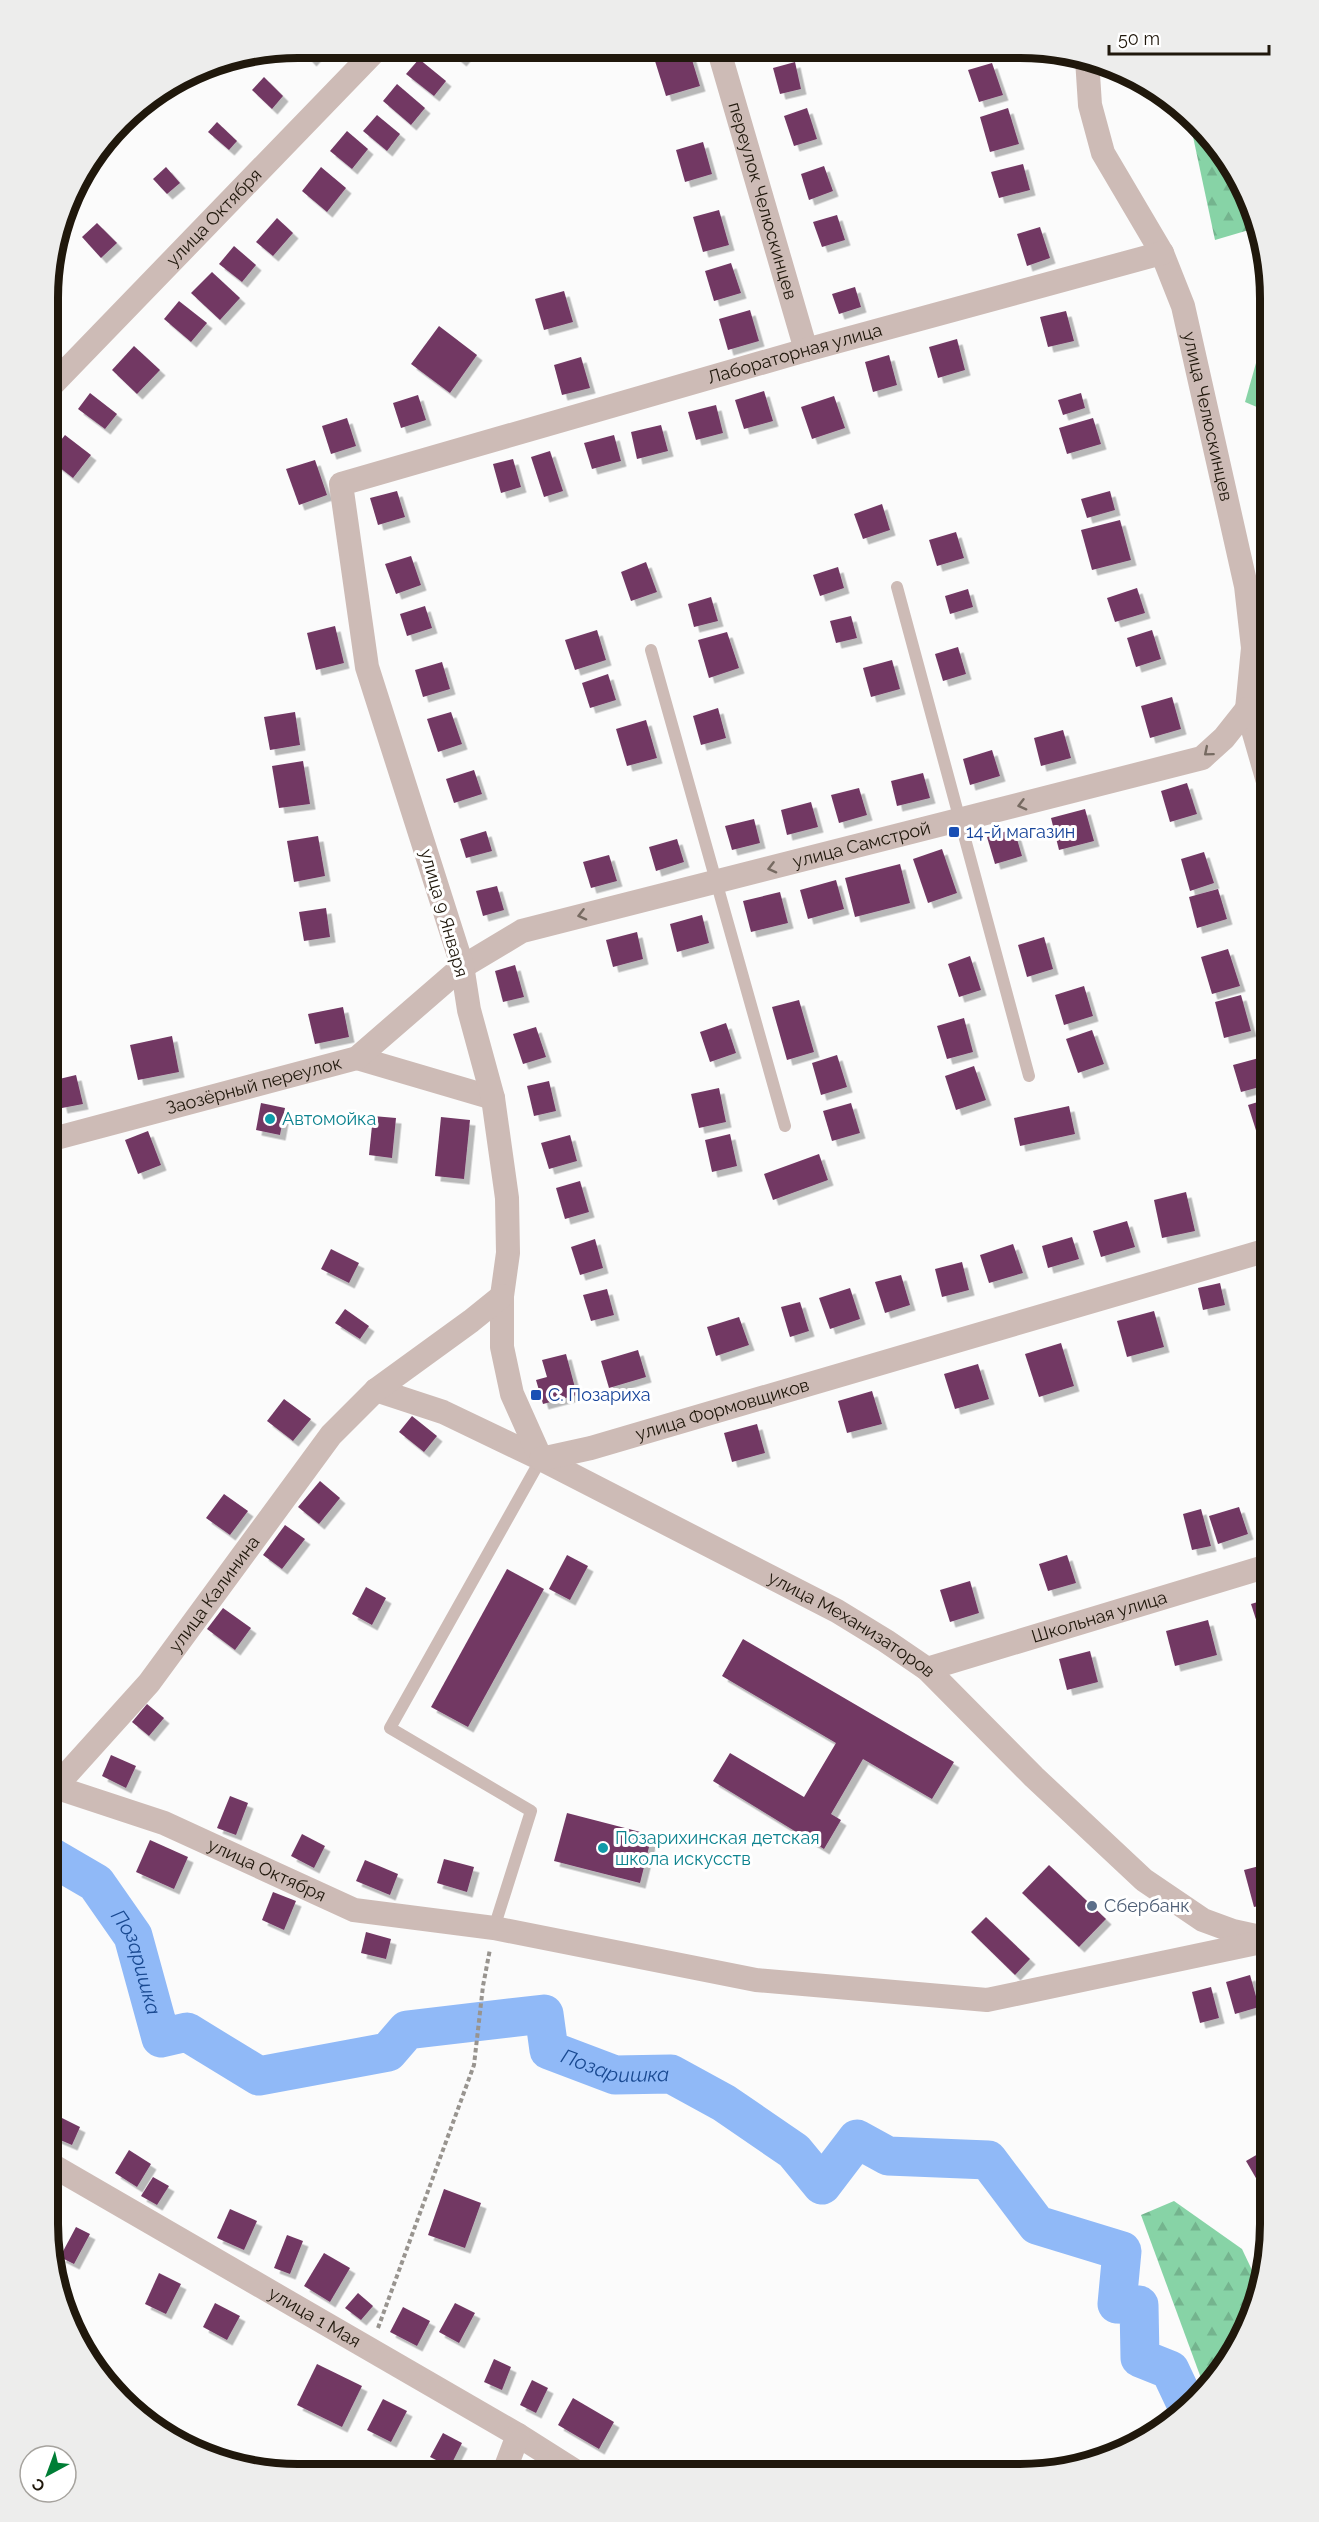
<svg xmlns="http://www.w3.org/2000/svg" width="1319" height="2522" font-family="Raleway,sans-serif">
<defs>
<pattern id="forest-firs" width="22" height="20" patternUnits="userSpaceOnUse" patternTransform="scale(1.5)"><rect width="22" height="20" fill="#87d3a6"/><path d="M5 1l3.5 6h-7zM16 11l3.5 6h-7z" fill="#74b48e"/></pattern>
<filter id="shadow"><feDropShadow dx="5.5" dy="5.5" stdDeviation="0" flood-color="#0004"/></filter>
</defs>
<rect width="100%" height="100%" fill="#fbfbfb"/>
<g fill="url(#forest-firs)">
<path d="M1188 113 1229 160 1258 219 1259 227 1215 240Z"/>
<path d="M1271 310V413L1245 402Z"/>
<path d="M1174 2201 1242 2249 1260 2287 1252 2319 1219 2376 1205 2389 1141 2215Z"/>
</g>
<g fill="none" stroke-linecap="round" stroke-linejoin="round">
<path stroke="#90b9f7" stroke-width="39" id="s1" d="M48 1855 96 1883 133 1936 161 2038 187 2032 259 2076 388 2052 407 2030 544 2014 549 2050 615 2075 671 2074 724 2103 794 2151 822 2185 857 2139 888 2156 988 2160 1037 2225 1122 2251 1117 2304 1139 2305 1140 2358 1170 2370 1187 2406"/>
</g>
<g fill="#723864" filter="url(#shadow)">
<path d="M299 48H323L311 61Z"/>
<path d="M447 49H471L461 61Z"/>
<path d="M689 50 700 86 666 96 655 61Z"/>
<path d="M419 59 446 81 434 96 406 74Z"/>
<path d="M795 62 801 89 780 94 773 68Z"/>
<path d="M992 63 1003 95 979 102 968 70Z"/>
<path d="M264 77 283 96 272 109 252 90Z"/>
<path d="M397 84 425 108 411 125 383 101Z"/>
<path d="M807 108 817 139 794 146 784 116Z"/>
<path d="M1008 108 1019 144 990 152 980 117Z"/>
<path d="M377 115 400 134 387 151 363 131Z"/>
<path d="M217 122 237 141 229 150 208 132Z"/>
<path d="M347 131 368 149 352 169 330 151Z"/>
<path d="M703 142 712 174 685 182 676 150Z"/>
<path d="M1023 164 1030 190 999 198 991 172Z"/>
<path d="M824 166 833 191 809 200 801 174Z"/>
<path d="M166 167 180 183 167 194 153 179Z"/>
<path d="M321 167 346 188 327 212 302 191Z"/>
<path d="M719 210 729 245 703 252 693 217Z"/>
<path d="M837 215 845 240 822 247 813 222Z"/>
<path d="M277 218 293 233 273 256 256 242Z"/>
<path d="M97 223 117 243 101 258 82 237Z"/>
<path d="M1040 227 1050 258 1027 266 1017 234Z"/>
<path d="M234 246 256 265 242 282 219 264Z"/>
<path d="M731 263 741 293 714 301 705 271Z"/>
<path d="M212 272 240 298 220 320 191 293Z"/>
<path d="M855 287 861 307 839 314 832 294Z"/>
<path d="M564 291 573 322 544 330 535 299Z"/>
<path d="M179 301 207 323 191 342 164 319Z"/>
<path d="M750 310 759 341 728 350 719 319Z"/>
<path d="M1066 311 1074 341 1048 347 1040 317Z"/>
<path d="M439 326 477 355 450 393 411 364Z"/>
<path d="M957 339 965 370 938 378 929 347Z"/>
<path d="M134 346 160 370 137 394 112 370Z"/>
<path d="M889 355 897 385 873 392 865 362Z"/>
<path d="M581 357 590 388 562 395 554 365Z"/>
<path d="M764 391 773 421 744 429 735 400Z"/>
<path d="M90 393 117 414 105 429 78 409Z"/>
<path d="M1081 393 1085 408 1063 415 1058 400Z"/>
<path d="M418 395 426 420 401 428 393 403Z"/>
<path d="M834 396 845 428 812 439 801 407Z"/>
<path d="M716 405 723 433 696 440 688 412Z"/>
<path d="M347 418 356 446 331 454 322 426Z"/>
<path d="M1093 418 1101 444 1067 454 1059 428Z"/>
<path d="M661 425 668 451 637 459 631 432Z"/>
<path d="M65 435 91 455 73 478 50 460V454Z"/>
<path d="M614 435 621 461 592 469 584 443Z"/>
<path d="M550 451 563 491 544 497 531 457Z"/>
<path d="M513 459 521 487 501 493 493 464Z"/>
<path d="M315 460 327 495 299 505 286 469Z"/>
<path d="M397 491 405 517 378 525 370 498Z"/>
<path d="M1110 491 1115 510 1087 518 1081 499Z"/>
<path d="M882 504 890 530 863 539 854 514Z"/>
<path d="M1120 520 1131 560 1092 570 1081 530Z"/>
<path d="M956 532 964 558 937 566 929 540Z"/>
<path d="M411 556 421 585 396 594 385 564Z"/>
<path d="M646 562 657 592 631 601 621 572Z"/>
<path d="M838 567 844 588 820 596 813 575Z"/>
<path d="M1137 588 1145 613 1115 622 1107 598Z"/>
<path d="M968 589 973 607 950 614 945 596Z"/>
<path d="M711 597 718 621 694 627 688 604Z"/>
<path d="M425 606 432 628 407 636 400 614Z"/>
<path d="M851 616 857 638 836 643 830 621Z"/>
<path d="M335 626 344 663 316 670 307 633Z"/>
<path d="M597 630 606 660 575 670 565 640Z"/>
<path d="M1152 630 1161 659 1136 667 1127 638Z"/>
<path d="M727 632 739 668 709 678 698 640Z"/>
<path d="M958 647 966 674 943 681 935 654Z"/>
<path d="M892 660 900 689 871 697 863 668Z"/>
<path d="M442 662 450 689 423 697 415 670Z"/>
<path d="M608 674 616 700 590 708 582 683Z"/>
<path d="M1172 697 1181 729 1150 738 1141 706Z"/>
<path d="M718 708 726 738 701 745 693 716Z"/>
<path d="M295 712 300 745 270 750 264 717Z"/>
<path d="M451 712 462 744 438 752 427 719Z"/>
<path d="M646 720 657 758 627 766 616 729Z"/>
<path d="M1063 730 1071 758 1041 766 1034 738Z"/>
<path d="M992 750 1000 776 970 785 963 759Z"/>
<path d="M303 761 310 804 279 808 272 766Z"/>
<path d="M474 770 482 794 454 803 446 779Z"/>
<path d="M923 773 930 798 897 806 891 781Z"/>
<path d="M1187 783 1197 814 1170 822 1161 791Z"/>
<path d="M859 788 867 815 839 823 831 795Z"/>
<path d="M811 802 818 827 787 835 781 810Z"/>
<path d="M1085 809 1094 841 1059 850 1051 818Z"/>
<path d="M754 819 760 843 732 850 725 826Z"/>
<path d="M1014 829 1022 856 995 864 987 837Z"/>
<path d="M486 831 492 851 466 858 460 839Z"/>
<path d="M318 836 325 876 294 882 287 841Z"/>
<path d="M677 839 684 862 656 871 649 847Z"/>
<path d="M942 849 957 893 928 903 913 859Z"/>
<path d="M1204 852 1214 883 1190 891 1181 859Z"/>
<path d="M609 855 617 881 591 888 583 862Z"/>
<path d="M900 864 910 903 855 917 845 878Z"/>
<path d="M836 880 844 909 808 919 800 890Z"/>
<path d="M497 886 504 910 483 916 476 891Z"/>
<path d="M1218 889 1227 919 1197 928 1189 897Z"/>
<path d="M780 892 788 923 751 932 743 901Z"/>
<path d="M326 908 330 937 304 941 299 912Z"/>
<path d="M702 915 709 943 677 952 670 924Z"/>
<path d="M637 932 643 959 613 967 606 940Z"/>
<path d="M1044 937 1053 969 1027 977 1018 945Z"/>
<path d="M1228 949 1240 986 1212 994 1201 957Z"/>
<path d="M970 956 981 990 959 997 948 964Z"/>
<path d="M515 965 524 997 503 1002 495 971Z"/>
<path d="M1084 986 1093 1016 1064 1025 1055 995Z"/>
<path d="M1241 995 1251 1031 1224 1038 1215 1002Z"/>
<path d="M799 1000 814 1052 787 1060 772 1007Z"/>
<path d="M343 1007 349 1037 315 1044 308 1014Z"/>
<path d="M964 1018 973 1052 947 1059 937 1026Z"/>
<path d="M726 1023 736 1053 710 1062 700 1032Z"/>
<path d="M536 1027 546 1057 523 1064 513 1034Z"/>
<path d="M1092 1030 1104 1064 1078 1073 1066 1039Z"/>
<path d="M172 1036 179 1072 138 1080 130 1045Z"/>
<path d="M837 1055 847 1087 821 1095 812 1063Z"/>
<path d="M1259 1058 1267 1085 1241 1092 1233 1065Z"/>
<path d="M974 1066 986 1100 956 1110 945 1076Z"/>
<path d="M76 1075 83 1104 62 1108 55 1080Z"/>
<path d="M549 1081 556 1111 534 1116 527 1086Z"/>
<path d="M719 1088 726 1122 699 1128 691 1094Z"/>
<path d="M1271 1098V1137L1259 1140 1248 1105Z"/>
<path d="M261 1103 285 1108 280 1135 256 1130Z"/>
<path d="M851 1103 860 1133 832 1141 823 1111Z"/>
<path d="M1069 1106 1075 1134 1020 1146 1014 1118Z"/>
<path d="M373 1116 396 1118 392 1158 369 1155Z"/>
<path d="M441 1117 470 1120 464 1179 435 1176Z"/>
<path d="M148 1131 161 1165 138 1174 125 1140Z"/>
<path d="M730 1134 737 1166 712 1172 705 1140Z"/>
<path d="M570 1135 577 1161 549 1169 541 1143Z"/>
<path d="M819 1154 828 1180 773 1200 764 1174Z"/>
<path d="M1271 1172V1193H1270L1264 1174Z"/>
<path d="M580 1181 589 1212 565 1219 556 1188Z"/>
<path d="M1186 1192 1195 1231 1162 1238 1154 1200Z"/>
<path d="M1127 1221 1135 1247 1101 1257 1093 1231Z"/>
<path d="M1072 1237 1079 1259 1048 1268 1042 1246Z"/>
<path d="M595 1239 603 1268 580 1275 571 1247Z"/>
<path d="M1013 1244 1023 1273 989 1283 980 1255Z"/>
<path d="M331 1249 359 1263 349 1283 321 1269Z"/>
<path d="M962 1262 969 1290 942 1297 935 1269Z"/>
<path d="M901 1275 910 1305 885 1313 875 1282Z"/>
<path d="M1220 1283 1225 1305 1203 1310 1198 1288Z"/>
<path d="M850 1288 860 1319 830 1329 819 1298Z"/>
<path d="M607 1289 614 1315 591 1321 583 1295Z"/>
<path d="M800 1302 809 1331 790 1337 781 1307Z"/>
<path d="M345 1309 369 1326 360 1339 335 1323Z"/>
<path d="M1154 1311 1164 1347 1127 1357 1117 1321Z"/>
<path d="M739 1317 749 1345 716 1356 707 1327Z"/>
<path d="M1061 1343 1074 1386 1039 1397 1025 1354Z"/>
<path d="M638 1350 646 1377 609 1388 601 1361Z"/>
<path d="M566 1354 577 1395 543 1404 536 1380 547 1377 542 1360Z"/>
<path d="M978 1364 989 1399 955 1409 944 1374Z"/>
<path d="M872 1391 882 1424 847 1433 838 1401Z"/>
<path d="M284 1399 311 1419 293 1441 267 1421Z"/>
<path d="M412 1416 437 1436 424 1452 399 1432Z"/>
<path d="M757 1424 765 1453 732 1462 724 1433Z"/>
<path d="M320 1481 340 1498 319 1524 298 1507Z"/>
<path d="M224 1494 248 1511 230 1535 206 1518Z"/>
<path d="M1239 1507 1248 1534 1218 1544 1209 1516Z"/>
<path d="M1201 1509 1211 1546 1192 1550 1183 1514Z"/>
<path d="M285 1525 305 1539 282 1569 263 1555Z"/>
<path d="M567 1555 588 1566 570 1600 549 1589Z"/>
<path d="M1067 1555 1076 1583 1048 1591 1039 1564Z"/>
<path d="M507 1569 544 1589 468 1727 431 1707Z"/>
<path d="M970 1581 979 1613 950 1622 940 1590Z"/>
<path d="M366 1587 386 1598 372 1625 352 1614Z"/>
<path d="M1271 1598V1635L1262 1638 1251 1604Z"/>
<path d="M223 1608 251 1628 235 1650 207 1629Z"/>
<path d="M1208 1620 1217 1655 1175 1666 1166 1631Z"/>
<path d="M743 1639 954 1762 932 1799 863 1759 831 1814 841 1820 824 1849 713 1781 730 1753 804 1797 836 1743 722 1676Z"/>
<path d="M1090 1651 1098 1682 1067 1690 1059 1659Z"/>
<path d="M147 1704 164 1718 149 1736 132 1722Z"/>
<path d="M111 1755 136 1766 126 1788 102 1776Z"/>
<path d="M230 1796 248 1803 236 1835 217 1828Z"/>
<path d="M567 1813 652 1835 640 1883 554 1861Z"/>
<path d="M302 1834 325 1846 314 1868 291 1856Z"/>
<path d="M150 1840 188 1857 174 1889 136 1872Z"/>
<path d="M444 1859 474 1867 467 1892 437 1883Z"/>
<path d="M365 1860 398 1874 390 1895 356 1881Z"/>
<path d="M1271 1863V1903L1254 1907 1244 1870Z"/>
<path d="M1049 1865 1106 1919 1079 1947 1022 1893Z"/>
<path d="M273 1892 296 1901 284 1930 262 1920Z"/>
<path d="M986 1917 1030 1959 1015 1975 971 1932Z"/>
<path d="M366 1932 391 1939 386 1959 361 1953Z"/>
<path d="M1250 1975 1259 2007 1235 2014 1226 1982Z"/>
<path d="M1211 1987 1219 2018 1200 2023 1192 1992Z"/>
<path d="M60 2117 80 2127 72 2145 51 2136Z"/>
<path d="M1270 2147V2179L1260 2185 1246 2161Z"/>
<path d="M129 2150 151 2164 137 2187 115 2173Z"/>
<path d="M153 2177 169 2186 157 2205 141 2196Z"/>
<path d="M444 2189 481 2203 465 2248 428 2235Z"/>
<path d="M230 2209 257 2221 244 2250 217 2238Z"/>
<path d="M76 2227 90 2234 74 2264 60 2257Z"/>
<path d="M287 2235 303 2241 290 2274 274 2268Z"/>
<path d="M324 2253 350 2268 330 2302 304 2286Z"/>
<path d="M159 2273 181 2284 166 2314 145 2304Z"/>
<path d="M358 2293 373 2306 361 2320 345 2308Z"/>
<path d="M215 2303 240 2316 227 2340 203 2327Z"/>
<path d="M455 2303 475 2313 459 2343 439 2332Z"/>
<path d="M403 2307 430 2321 417 2346 390 2332Z"/>
<path d="M494 2359 511 2367 502 2390 484 2382Z"/>
<path d="M317 2364 362 2386 342 2427 297 2405Z"/>
<path d="M532 2380 548 2388 536 2413 520 2405Z"/>
<path d="M573 2398 614 2422 599 2449 558 2425Z"/>
<path d="M383 2399 407 2411 391 2442 367 2430Z"/>
<path d="M443 2433 462 2443 450 2467 430 2457Z"/>
</g>
<g fill="none" stroke-linecap="round" stroke-linejoin="round">
<path stroke="#98948f" stroke-width="4" stroke-dasharray="4.5 3" stroke-linecap="butt" d="M378 2328 474 2065 483 1986 490 1949"/>
<g stroke="#cdbbb6" stroke-width="12">
<path d="M897 587 1029 1076"/>
<path d="M651 650 785 1126"/>
<path d="M494 1928 531 1811 390 1728 541 1459"/>
</g>
<g stroke="#cdbbb6" stroke-width="24">
<path id="s2" d="M719 51 806 350"/>
<path id="s3" d="M1087 59 1090 105 1103 153 1162 253 1183 306 1246 586 1253 648 1247 709 1271 792"/>
<path id="s4" d="M50 387 378 48"/>
<path d="M357 1058 493 1098"/>
<path id="s5" d="M49 1140 357 1058 462 967 522 931 1202 758 1224 738 1247 709"/>
<path id="s6" d="M376 1390 443 1412 541 1459 837 1611 886 1641 927 1669 1034 1777 1144 1880 1203 1920 1233 1931 1265 1938"/>
<path id="s7" d="M541 1459 512 1394 502 1347V1296L508 1253 507 1198 493 1098 469 1010 462 965 367 667 341 484 806 350 1162 253"/>
<path id="s8" d="M541 1459 591 1448 666 1426 1271 1249"/>
<path id="s9" d="M927 1669 1271 1565"/>
<path id="s10" d="M48 1781 55 1787 164 1823 354 1910 494 1928 756 1980 987 2000 1271 1940"/>
<path id="s11" d="M48 1795 149 1683 331 1435 376 1390 471 1321 502 1296"/>
<path id="s12" d="M48 2163 518 2435 578 2473"/>
<path d="M504 2472 518 2435"/>
</g>
</g>
<defs><path id="oneway-chevron" d="M-2-3.5L2.5 0L-2 3.5" fill="none" stroke-width="1.6" stroke-linecap="round" stroke-linejoin="round" transform="scale(1.5)"/></defs>
<g stroke="#766a61">
<use href="#oneway-chevron" transform="translate(1208 752) rotate(140)"/>
<use href="#oneway-chevron" transform="translate(1022 805) rotate(165)"/>
<use href="#oneway-chevron" transform="translate(772 868) rotate(166)"/>
<use href="#oneway-chevron" transform="translate(582 915) rotate(166)"/>
</g>
<g fill="#1a4fb4" stroke="#fff" stroke-width="2">
<rect x="948" y="826" width="12" height="12" rx="3"/>
<rect x="530" y="1389" width="12" height="12" rx="3"/>
</g>
<g fill="#0f9aa8" stroke="#fff" stroke-width="2">
<circle cx="270" cy="1119" r="6"/>
<circle cx="603" cy="1848" r="6"/>
</g>
<circle fill="#5c6f8a" stroke="#fff" stroke-width="2" cx="1092" cy="1906" r="6"/>
<g text-anchor="middle" stroke-width="6" stroke-linejoin="round" paint-order="stroke">
<g font-size="18" fill="#20180c" stroke="#fff">
<text dy="6" stroke="none"><textPath href="#s2" startOffset="156">переулок Челюскинцев</textPath></text>
<text dy="6" stroke="none"><textPath href="#s4" startOffset="236">улица Октября</textPath></text>
<text dy="6" stroke="none"><textPath href="#s7" startOffset="1476">Лабораторная улица</textPath></text>
<text dy="6" stroke="none"><textPath href="#s3" startOffset="382">улица Челюскинцев</textPath></text>
<text dy="6" stroke="none"><textPath href="#s5" startOffset="878">улица Самстрой</textPath></text>
<text transform="translate(444 913) rotate(74)" y="6">улица 9 Января</text>
<text dy="6" stroke="none"><textPath href="#s5" startOffset="212">Заозёрный переулок</textPath></text>
<text dy="6" stroke="none"><textPath href="#s8" startOffset="188">улица Формовщиков</textPath></text>
<text dy="6" stroke="none"><textPath href="#s11" startOffset="261">улица Калинина</textPath></text>
<text dy="6" stroke="none"><textPath href="#s9" startOffset="180">Школьная улица</textPath></text>
<text dy="6" stroke="none"><textPath href="#s6" startOffset="531">улица Механизаторов</textPath></text>
<text dy="6" stroke="none"><textPath href="#s10" startOffset="237">улица Октября</textPath></text>
<text dy="6" stroke="none"><textPath href="#s12" startOffset="308">улица 1 Мая</textPath></text>
</g>
<g font-size="18" fill="#164399" stroke="#fff" text-anchor="start">
<text x="966" y="838">14-й магазин</text>
<text x="548" y="1401">С. Позариха</text>
</g>
<g font-size="18" fill="#0d838f" stroke="#fff" text-anchor="start">
<text x="282" y="1125">Автомойка</text>
<text x="615" y="1844">Позарихинская детская<tspan x="615" dy="21">школа искусств</tspan></text>
</g>
<g font-size="18" fill="#4e5e75" stroke="#fff" text-anchor="start">
<text x="1104" y="1912">Сбербанк</text>
</g>
<g font-size="20" font-style="italic" fill="#194991" stroke="#fff">
<text dy="7" stroke="none"><textPath href="#s1" startOffset="146">Позаришка</textPath></text>
<text dy="7" stroke="none"><textPath href="#s1" startOffset="741">Позаришка</textPath></text>
</g>
</g>
<path d="M0 0H1319V2522H0ZM298 58H1020A240 240 0 0 1 1260 298V2224A240 240 0 0 1 1020 2464H298A240 240 0 0 1 58 2224V298A240 240 0 0 1 298 58Z" fill="#ededec" fill-rule="evenodd"/>
<path fill="none" stroke="#20180c" stroke-width="8" d="M298 58H1020A240 240 0 0 1 1260 298V2224A240 240 0 0 1 1020 2464H298A240 240 0 0 1 58 2224V298A240 240 0 0 1 298 58Z"/>
<g transform="translate(48 2474) rotate(221)"><circle r="28" fill="#ffffff" stroke="#a6a39e" stroke-width="1.5"/>
<path d="M0-4.5L10 22L0 15L-10 22Z" fill="#007e36"/>
<text y="-9" font-size="16" font-weight="bold" text-anchor="middle" fill="#20180c">С</text>
</g>
<path d="M1109 45v9h160v-9" fill="none" stroke="#20180c" stroke-width="3"/>
<text x="1118" y="45" font-size="18" fill="#20180c" stroke="#ffffff" stroke-width="4.5" paint-order="stroke">50 m</text>
</svg>
